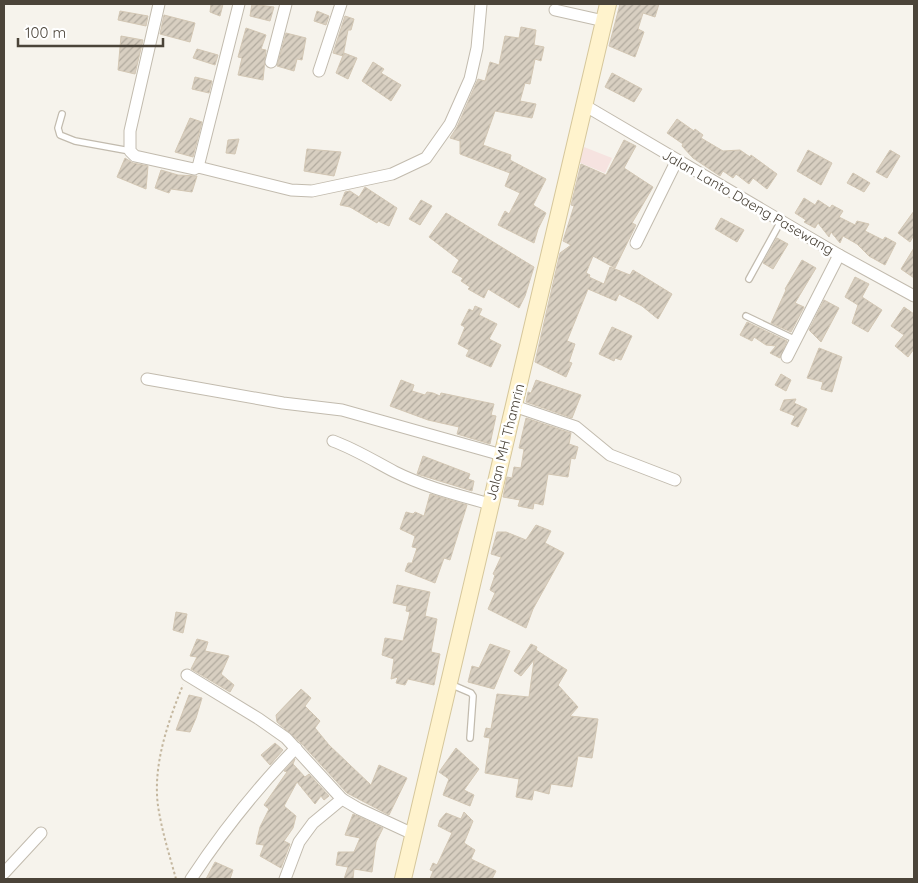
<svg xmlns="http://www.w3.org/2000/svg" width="918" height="883" font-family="Quicksand,sans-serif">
<defs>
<pattern id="building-hatch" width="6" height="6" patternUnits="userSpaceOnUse" patternTransform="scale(1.25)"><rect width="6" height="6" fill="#d8cfc1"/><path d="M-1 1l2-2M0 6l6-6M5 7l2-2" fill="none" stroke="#b1aa9e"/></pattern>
</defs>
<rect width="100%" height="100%" fill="#f6f3ec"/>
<path fill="#f6e3e0" d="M584 147 612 158 605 173 578 162Z"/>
<g fill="url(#building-hatch)" stroke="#d3c7b4">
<path d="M211 4H223L220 16 210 12Z"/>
<path d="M252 4 274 7 270 21 250 16Z"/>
<path d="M620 4H659L655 17 643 13 638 29 644 32 635 57 609 46Z"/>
<path d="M120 11 148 16 146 26 118 20Z"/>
<path d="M317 11 329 16 326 25 314 21Z"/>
<path d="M164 15 195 23 190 42 160 34Z"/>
<path d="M345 16 354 19 351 30H348L343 56 333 53Z"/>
<path d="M521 27 536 30 534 45 544 47 541 61 535 59 530 84 525 83 520 101 536 104 532 118 495 111 483 145 511 155 510 160 546 179 533 205 546 213 538 229 534 243 498 225 505 211 509 214 520 193 505 186 510 173 460 154V141L450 138 457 127 478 79 485 81 490 62 499 65 505 36 519 38Z"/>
<path d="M246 28 266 35 261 49 266 50 263 80 238 75 242 58 238 57Z"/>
<path d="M286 33 306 38 302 60 297 59 294 71 277 66Z"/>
<path d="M121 36 143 40 135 74 118 70Z"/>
<path d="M197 49 218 55 215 65 193 58Z"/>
<path d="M344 53 357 58 348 79 336 73Z"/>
<path d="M373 62 384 69 381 73 401 85 391 101 362 81Z"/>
<path d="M612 73 642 89 634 102 605 87Z"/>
<path d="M195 77 212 81 209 93 192 89Z"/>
<path d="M190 118 202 122 193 157 175 152Z"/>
<path d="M677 119 694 131 695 129 703 135 701 138 723 151 740 150 750 157 751 155 777 174 767 189 753 178 749 184 736 174 733 178 723 171 720 176 693 158 682 146 683 144 667 133Z"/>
<path d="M239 139 235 154 226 153 228 140Z"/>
<path d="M624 140 636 146 624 168 653 187 632 223 636 225 615 268 593 256 586 273 590 275 589 277 604 284 610 267 630 275 633 270 672 294 658 319 642 306 619 294 616 301 588 289 567 341 575 344 569 362 572 363 566 377 535 362 560 253 571 245 563 241 574 206 571 205 581 164 606 175Z"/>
<path d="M307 149 341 152 334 176 304 171Z"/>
<path d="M808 150 832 163 821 185 797 171Z"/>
<path d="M890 150 900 156 887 178 876 172Z"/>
<path d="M125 158 133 163 148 166 146 189 117 177Z"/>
<path d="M161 170 178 175 197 176 192 192 171 189 169 193 155 188Z"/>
<path d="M853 173 870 183 864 192 847 183Z"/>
<path d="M365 187 397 208 389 226 378 221 377 223 350 207 340 205 345 192 350 191 359 197Z"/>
<path d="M804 198 815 205 818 200 830 208 832 205 843 211 839 217 855 225 857 221 869 224 865 231 883 240 885 237 896 243 885 265 869 256 857 244 843 236 840 243 831 232 829 237 818 223 815 228 804 222 806 220 795 213Z"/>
<path d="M421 200 432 206 420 225 409 219Z"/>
<path d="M914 211V235L910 242 898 233Z"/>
<path d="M446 213 534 267 525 296 519 308 488 289 484 298 468 289 470 287 461 281 463 278 452 272 459 260 429 237Z"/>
<path d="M721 218 744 230 737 242 715 229Z"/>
<path d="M777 238 788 244 773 269 763 263Z"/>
<path d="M914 248V278L901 269Z"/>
<path d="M802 260 816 268 795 303 804 307 791 332 771 323 786 290 785 289Z"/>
<path d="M855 277 869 284 862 297 882 310 868 332 852 323 858 305 845 297Z"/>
<path d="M824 300 839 308 821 342 809 330Z"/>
<path d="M475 306 482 309 479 315 497 324 489 339 501 345 491 367 466 356 469 350 458 344 465 327 461 325 469 309 473 311Z"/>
<path d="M904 307 914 314V349L908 357 895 346 904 335 891 326Z"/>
<path d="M747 322 787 341 780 358 770 353 776 346 766 345 754 337 752 341 740 335Z"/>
<path d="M612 327 632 336 621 360 615 358 614 361 599 354Z"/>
<path d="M819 348 842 357 832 392 821 389 823 382 807 378Z"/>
<path d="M781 374 791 380 786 391 775 385Z"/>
<path d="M401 380 414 385 412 391 425 395 427 392 433 393 440 396 441 393 494 404 491 415 496 416 490 444 457 434 459 427 428 420 390 406Z"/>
<path d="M536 380 581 395 572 418 526 402 528 392 531 393Z"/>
<path d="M796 399 794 403 807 409 798 427 791 424 795 416 780 410 784 400Z"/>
<path d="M526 418 571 433 569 444 578 447 575 459 571 458 568 477 548 474 543 505 534 503 533 509 518 506 520 500 503 497 507 477 512 478 514 467 521 468 524 449 519 448Z"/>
<path d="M423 456 470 474 468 479 474 481 472 491 417 474Z"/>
<path d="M430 494 467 505 450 560 444 558 435 583 405 571 408 563H412L417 548 412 547 415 536 400 529 406 512 413 514 415 512 424 516Z"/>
<path d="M536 525 551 531 545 543 564 553 533 609 526 628 488 609 495 593 490 590 495 575 493 574 501 557 491 554 497 532H506L526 540Z"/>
<path d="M397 585 430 592 425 616 437 619 431 652 440 654 434 685 408 679 405 685 396 683 398 677 391 679 394 659 382 655 385 638 403 641 410 612 406 611 407 606 393 603Z"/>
<path d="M176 612 187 614 183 633 173 630Z"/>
<path d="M197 639 208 642 205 651 229 656 221 674 234 685 230 692 191 669 197 657 190 656Z"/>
<path d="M490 644 510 651 494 689 468 682 472 666 479 668Z"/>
<path d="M531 644 537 647 536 650 567 670 558 685 578 707 570 716 598 719 592 758 578 756 572 787 551 784 549 794 534 790 532 800 516 797 519 779 485 773 490 738 484 737 486 728 491 729 497 694 529 697 534 660 521 676 514 671Z"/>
<path d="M301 689 311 698 305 706 320 721 315 728 329 745 371 785 379 765 407 778 389 815 347 793 301 743 277 722 276 715Z"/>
<path d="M189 695 202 698 196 718 190 732 176 730Z"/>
<path d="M275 743 283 750 270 765 261 755Z"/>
<path d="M456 748 479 769 464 790 474 795 470 806 443 795 449 779 439 772Z"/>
<path d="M295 759 293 764 305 777 309 774 329 796 324 800 321 796 315 804 297 782 284 806 296 816 293 828 284 841 290 844 281 868 260 856 264 845 256 844 260 827 269 809 264 805 287 772 284 771Z"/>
<path d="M464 812 473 821 464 843 475 850 471 859 496 871 492 879H430L433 871 430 870 433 863 437 865 452 833 438 826 440 820 446 813 461 819Z"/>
<path d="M353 814 383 828 376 842 372 872 354 869 353 879H344L348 867 336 865 338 852H354L360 838 345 835Z"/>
<path d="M215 862 233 870 230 879H206Z"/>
</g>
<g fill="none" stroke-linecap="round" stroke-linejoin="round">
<g stroke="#c2bbae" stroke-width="8">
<g id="service">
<path d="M62 114 58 128 60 135 75 141 130 151"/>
<path d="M749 279 781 221"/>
<path d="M746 316 796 340"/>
<path d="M450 684 471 693 473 696 470 738"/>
</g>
</g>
<g stroke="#c2bbae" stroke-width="13">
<g id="minor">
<path d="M159 4 130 131V151L135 156 194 169 198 167 291 190 312 191 392 174 426 158 450 124 470 79 477 48 481 4"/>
<path d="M555 10 604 21"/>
<path d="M271 62 286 4"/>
<path d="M319 71 341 4"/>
<path d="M584 105 839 255 914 296"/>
<path d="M198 167 239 4"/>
<path d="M636 243 677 160"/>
<path d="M787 357 839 255"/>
<path d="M147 379 283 403 342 410 502 455"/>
<path d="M514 406 576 427 610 455 675 480"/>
<path d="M333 441C355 449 374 461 395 472 425 487 458 495 490 504"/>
<path d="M187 675 259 719 286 738 342 799"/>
<path d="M4 873 41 833"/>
<path d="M191 879C222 832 256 789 296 748"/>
<path d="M285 879 299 842 313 823 342 799 359 809 413 834"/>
</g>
</g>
<g stroke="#d6c79b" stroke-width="18">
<path id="secondary" d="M403 879 608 4"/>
</g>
<path stroke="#c4b79f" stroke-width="2" stroke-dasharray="2.5 2.5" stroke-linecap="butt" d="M176 879C170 857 163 835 159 812 151 770 167 724 183 685"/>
<use href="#service" stroke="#fff" stroke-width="5.5"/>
<use href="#minor" stroke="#fff" stroke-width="11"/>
<use href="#secondary" stroke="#fff3cd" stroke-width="16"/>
</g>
<g text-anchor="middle" stroke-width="5" stroke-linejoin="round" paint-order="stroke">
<g font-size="14" fill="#4b4439" stroke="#fff">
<text transform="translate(748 202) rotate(30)" y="5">Jalan Lanto Daeng Pasewang</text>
<text transform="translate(505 442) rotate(-76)" y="5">Jalan MH Thamrin</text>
</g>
</g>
<rect width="918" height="883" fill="none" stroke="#4b4439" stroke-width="10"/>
<path d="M18 38v8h145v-8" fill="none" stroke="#4b4439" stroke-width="2.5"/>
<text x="25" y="38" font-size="15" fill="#4b4439" stroke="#ffffff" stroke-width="4" paint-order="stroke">100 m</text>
</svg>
